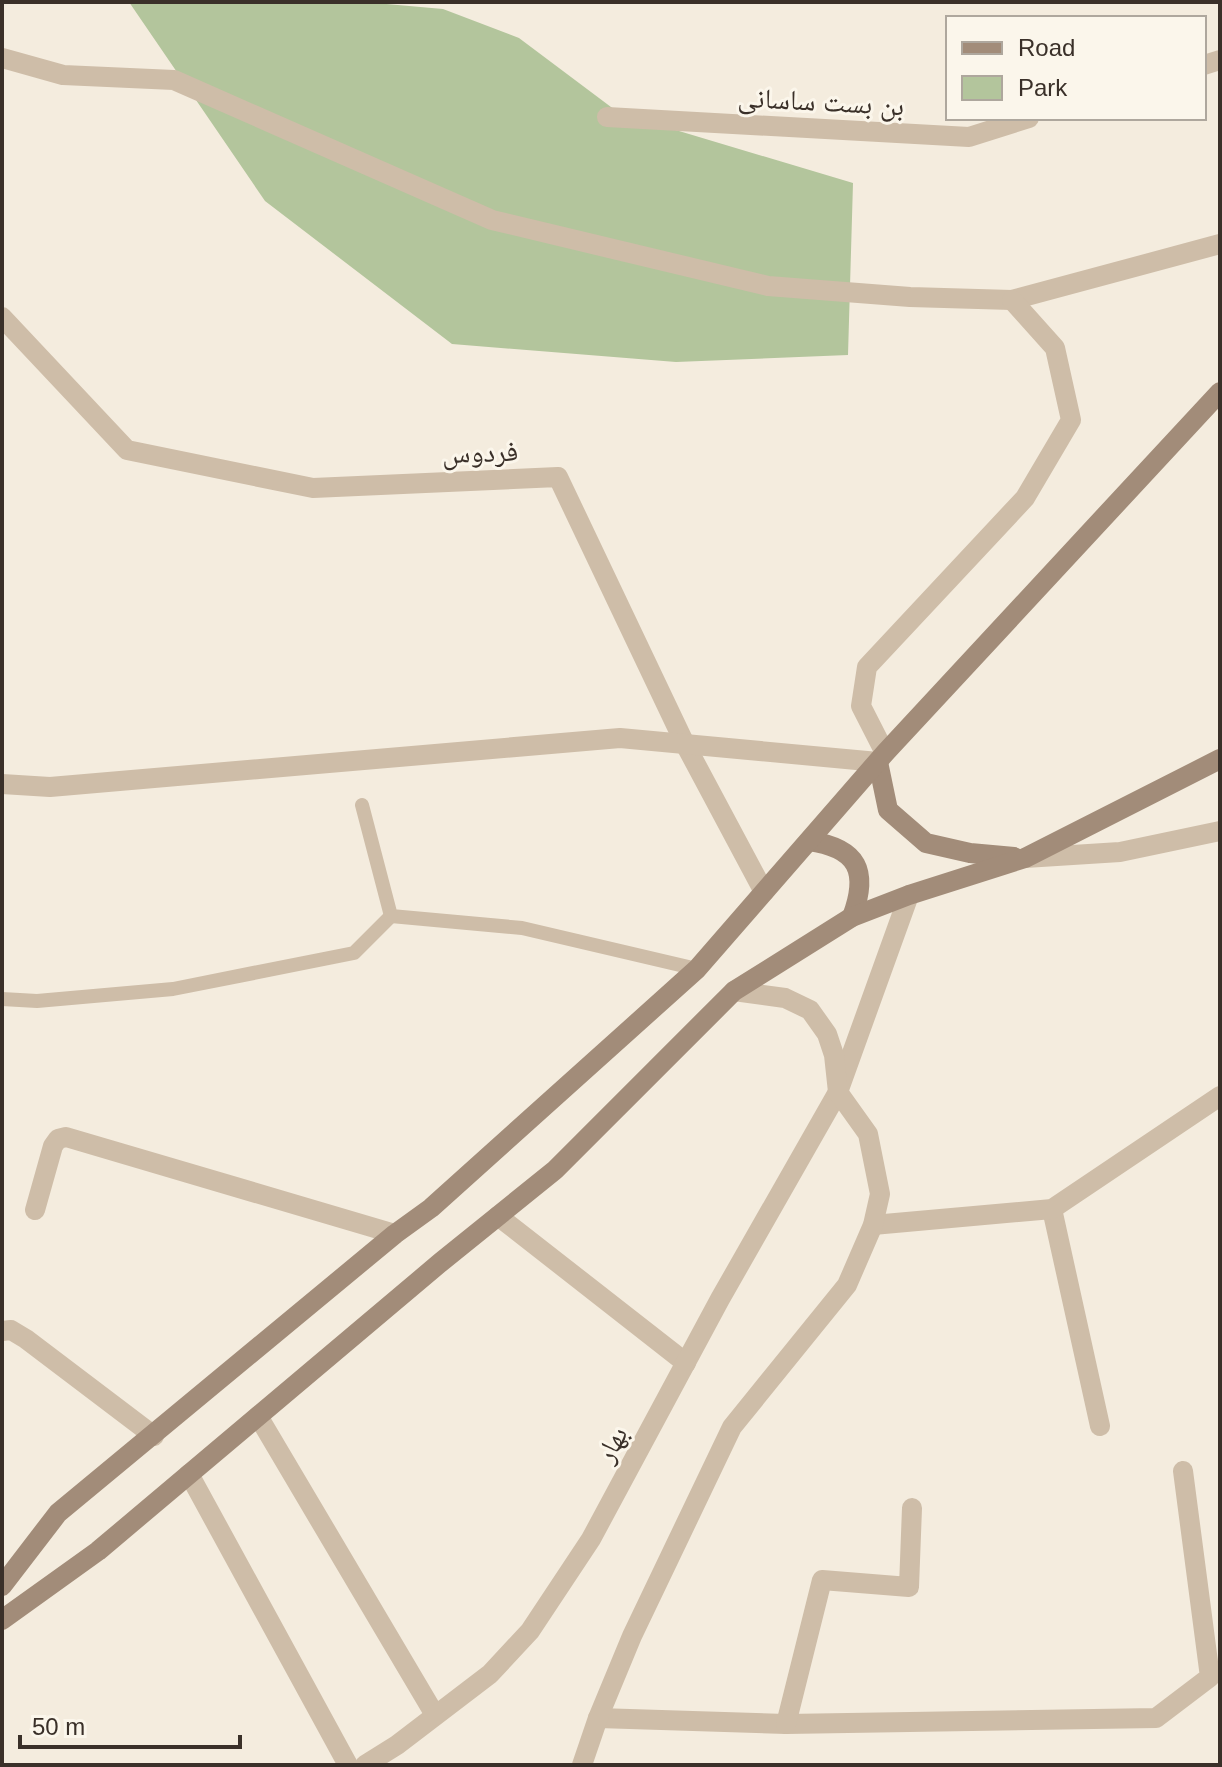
<svg xmlns="http://www.w3.org/2000/svg" width="1222" height="1767" font-family="Helvetica,'Noto Naskh Arabic',sans-serif">
<rect width="100%" height="100%" fill="#f4ecde"/>
<path fill="#b3c59c" d="M129 2H364L443 9 519 38 619 113 853 183 848 355 676 362 452 344 265 201Z"/>
<g fill="none" stroke-linecap="round" stroke-linejoin="round">
<g stroke="#cebda8" stroke-width="14">
<path d="M362 805 391 916 522 928 697 969"/>
<path d="M2 999 37 1001 173 989 354 953 391 916"/>
</g>
<g stroke="#cebda8" stroke-width="20">
<path d="M2 58 63 75 174 80 492 220 768 286 910 297 1012 300 1220 244"/>
<path d="M1204 65 1220 60"/>
<path d="M607 117 969 137 1029 118"/>
<path d="M2 317 127 450 313 488 558 477 685 744 764 892"/>
<path d="M885 753 861 706 867 667 1025 498 1071 420 1055 348 1012 300"/>
<path d="M2 784 50 787 620 738 878 762"/>
<path d="M1025 858 1120 852 1220 831"/>
<path d="M1052 1209 1100 1426"/>
<path d="M35 1210 53 1146 58 1139 66 1137 395 1234"/>
<path d="M498 1216 686 1363"/>
<path d="M873 1225 1052 1209 1220 1096"/>
<path d="M2 1331 11 1330 26 1339 154 1436"/>
<path d="M258 1416 435 1715"/>
<path d="M189 1474 348 1765"/>
<path d="M598 1718 786 1724 1156 1718 1210 1677 1183 1471"/>
<path d="M786 1724 822 1580 909 1587 912 1508"/>
<path d="M365 1765 397 1745 490 1674 530 1631 591 1539 720 1299 838 1092 909 895"/>
<path d="M582 1765 598 1718 632 1636 732 1427 847 1285 873 1225 880 1194 868 1134 838 1092 834 1055 827 1034 810 1010 785 998 734 991"/>
</g>
<g stroke="#a28c79" stroke-width="20">
<path d="M878 762 888 810 926 843 970 853 1014 857"/>
<path d="M809 841C858 848 869 871 852 917"/>
<path d="M2 1586 58 1513 395 1234 431 1208 697 969 885 753 1220 392"/>
<path d="M2 1620 98 1551 441 1262 555 1170 734 991 852 917 909 895 1025 858 1220 759"/>
</g>
</g>
<g text-anchor="middle" stroke-width="6" stroke-linejoin="round" paint-order="stroke">
<g font-size="28" fill="#3a3029" stroke="#fbf6eb">
<text transform="translate(821 101) rotate(3)" y="10">بن بست ساسانی</text>
<text transform="translate(480 452) rotate(-2)" y="10">فردوس</text>
<text transform="translate(611 1444) rotate(-62)" y="10">بهار</text>
</g>
</g>
<rect width="1222" height="1767" fill="none" stroke="#3a3029" stroke-width="8"/>
<rect x="946" y="16" width="260" height="104" fill="#fbf6eb" stroke="#aea79d" stroke-width="2"/>
<rect x="962" y="42" width="40" height="12" fill="#a28c79" stroke="#aea79d" stroke-width="2"/>
<text x="1018" y="56" font-size="24" fill="#3a3029">Road</text>
<rect x="962" y="76" width="40" height="24" fill="#b3c59c" stroke="#aea79d" stroke-width="2"/>
<text x="1018" y="96" font-size="24" fill="#3a3029">Park</text>
<path d="M20 1735v12h220v-12" fill="none" stroke="#3a3029" stroke-width="4"/>
<text x="32" y="1735" font-size="24" fill="#3a3029" stroke="#fbf6eb" stroke-width="6" paint-order="stroke">50 m</text>
</svg>
